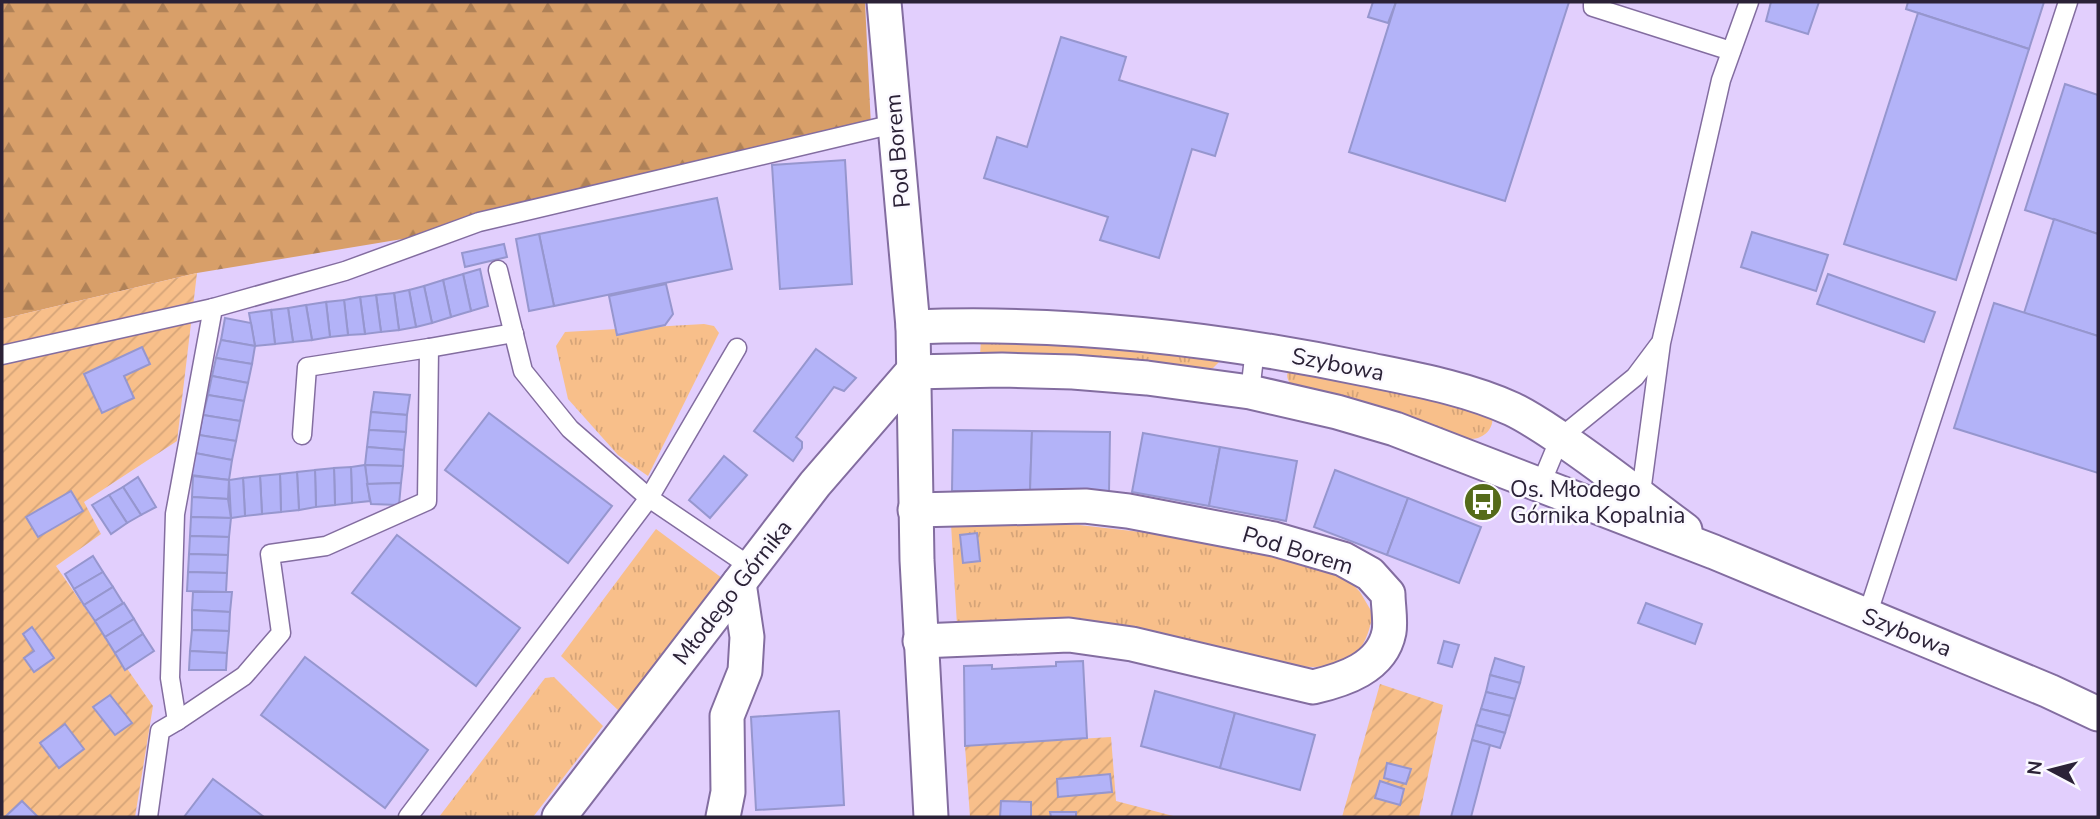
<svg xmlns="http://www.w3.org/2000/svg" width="2100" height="819" font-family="'Nunito Sans',sans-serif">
<defs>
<pattern id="grass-tufts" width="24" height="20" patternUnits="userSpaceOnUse" patternTransform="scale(1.75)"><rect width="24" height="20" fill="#f8bf8a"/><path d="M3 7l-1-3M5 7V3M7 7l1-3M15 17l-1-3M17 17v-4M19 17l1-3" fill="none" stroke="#d5a478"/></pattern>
<pattern id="forest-firs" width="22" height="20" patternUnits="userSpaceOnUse" patternTransform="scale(1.75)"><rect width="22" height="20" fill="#d89f69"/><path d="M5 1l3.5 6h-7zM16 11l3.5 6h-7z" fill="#af8157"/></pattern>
<pattern id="garden-furrows" width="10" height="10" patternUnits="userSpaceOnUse" patternTransform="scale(1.75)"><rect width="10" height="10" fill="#f8bf8a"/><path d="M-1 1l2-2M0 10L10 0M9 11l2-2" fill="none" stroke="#d5a478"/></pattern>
</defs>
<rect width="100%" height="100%" fill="#e2cffd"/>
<g fill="url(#grass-tufts)">
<path d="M704 324 714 326 719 333 648 476 618 455 568 399 556 346 565 332Z"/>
<path d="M981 339 1043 341 1219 357V362L1213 368H1208L1148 363 980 356Z"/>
<path d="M1293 366 1492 415C1495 428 1484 439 1471 439 1450 438 1420 421 1399 414 1364 401 1327 392 1290 383 1285 376 1287 371 1293 366Z"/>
<path d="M951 524 1079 525 1176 536 1314 563 1345 576 1360 592 1373 614C1369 632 1365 648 1349 659 1313 681 1227 651 1188 641 1159 633 1130 626 1100 622 1054 615 1003 623 957 625Z"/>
<path d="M656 529 722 578 619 711 561 656Z"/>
<path d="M554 677 603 726 533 817H439L545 678Z"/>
</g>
<path fill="url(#forest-firs)" d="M2 2H865L871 127 487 225 197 273 2 319Z"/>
<g fill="url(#garden-furrows)">
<path d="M197 273 177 441 84 502 101 534 56 566 153 706 135 817H2V319Z"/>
<path d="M1380 684 1443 705 1419 817H1342Z"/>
<path d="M1111 737 1116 801 1177 817H970L965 746Z"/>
</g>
<g fill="#b3b3f8" stroke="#9696ce" stroke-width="2">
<path d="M1373 2H1396L1388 23 1368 17Z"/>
<path d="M1396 2H1569L1505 201 1349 152Z"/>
<path d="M1771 2H1819L1808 34 1766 21Z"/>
<path d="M1908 2H2044L2029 49 1906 9Z"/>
<path d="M1918 13 2029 49 1956 280 1844 244Z"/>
<path d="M1061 37 1126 57 1119 80 1228 114 1215 156 1192 149 1159 258 1100 240 1108 217 984 178 997 137 1027 147Z"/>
<path d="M2065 84 2098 95V234L2025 210Z"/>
<path d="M845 160 852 284 780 289 772 165Z"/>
<path d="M717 198 732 269 554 306 539 234Z"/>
<path d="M2054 219 2098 234V336L2024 313Z"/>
<path d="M1752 232 1828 255 1816 291 1741 267Z"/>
<path d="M539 234 554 306 529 311 516 239Z"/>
<path d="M504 244 507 257 465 267 462 253Z"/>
<path d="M480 269 488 306 471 311 463 274Z"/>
<path d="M463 274 471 311 451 317 443 280Z"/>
<path d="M1828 274 1935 312 1924 342 1817 304Z"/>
<path d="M443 280 451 317 432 323 424 286Z"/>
<path d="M666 284 673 314 665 325 617 335 609 296Z"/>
<path d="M424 286 432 323 416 327 409 290Z"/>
<path d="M409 290 416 327 399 330 394 293Z"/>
<path d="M394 293 399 330 381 332 376 295Z"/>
<path d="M376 295 381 332 365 334 360 297Z"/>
<path d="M360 297 365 334 348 335 344 300Z"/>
<path d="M344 300 348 335 330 337 326 302Z"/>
<path d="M326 302 330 337 312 340 306 305Z"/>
<path d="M1994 303 2098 336V473L1954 428Z"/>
<path d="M306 305 312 340 293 342 288 308Z"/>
<path d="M288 308 293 342 275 344 271 310Z"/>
<path d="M271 310 275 344 255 346 249 313Z"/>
<path d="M225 318 251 323 255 346 221 340Z"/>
<path d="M221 340 255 346 252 364 216 358Z"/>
<path d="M142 347 150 364 124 376 134 398 102 413 84 374Z"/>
<path d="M816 349 856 378 844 391 834 387 796 437 802 442V448L793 461 754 431Z"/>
<path d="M216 358 252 364 248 383 212 376Z"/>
<path d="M212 376 248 383 244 401 208 395Z"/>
<path d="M374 392 410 395 407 415 371 412Z"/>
<path d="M208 395 244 401 240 421 203 415Z"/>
<path d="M371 412 407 415 406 432 369 430Z"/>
<path d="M489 413 612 506 568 563 445 470Z"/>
<path d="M203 415 240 421 236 441 199 435Z"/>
<path d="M369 430 406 432 404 450 367 447Z"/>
<path d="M953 430 1032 431 1030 491H952Z"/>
<path d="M1032 431 1110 432 1109 493 1030 491Z"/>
<path d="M1143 433 1220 447 1209 506 1132 492Z"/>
<path d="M199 435 236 441 232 460 195 453Z"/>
<path d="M367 447 404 450 403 466 365 465Z"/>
<path d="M1220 447 1297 461 1286 521 1209 506Z"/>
<path d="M195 453 232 460 229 480 191 475Z"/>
<path d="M724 456 747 475 710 518 689 500Z"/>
<path d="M365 465 403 466 401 483 367 484Z"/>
<path d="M365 465 370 501 352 503 351 467Z"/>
<path d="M351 467 352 503 335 505 334 468Z"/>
<path d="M334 468 335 505 316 507 315 470Z"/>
<path d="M315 470 316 507 299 510 297 472Z"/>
<path d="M1335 470 1408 498 1387 555 1314 527Z"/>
<path d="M297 472 299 510 281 512 280 474Z"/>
<path d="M280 474 281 512 262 514 260 476Z"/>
<path d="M193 476 229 480 228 499 192 497Z"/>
<path d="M260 476 262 514 245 516 243 478Z"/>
<path d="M138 477 156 507 141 515 123 487Z"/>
<path d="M243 478 245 516 231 518 229 480Z"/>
<path d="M401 483 399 505 371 504 367 484Z"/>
<path d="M123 487 141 515 127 523 109 495Z"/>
<path d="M71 491 83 511 38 537 26 517Z"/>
<path d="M109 495 127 523 111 534 92 505Z"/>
<path d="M192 497 228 499 231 518 191 517Z"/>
<path d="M1408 498 1481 527 1459 583 1387 555Z"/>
<path d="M191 517 231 518 229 537 190 536Z"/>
<path d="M977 533 980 561 963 563 960 535Z"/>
<path d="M397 535 520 628 476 686 352 593Z"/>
<path d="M190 536 229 537 228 555 189 554Z"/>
<path d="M189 554 228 555 227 573 188 572Z"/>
<path d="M93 556 103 572 74 589 65 574Z"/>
<path d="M103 572 113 587 84 605 74 589Z"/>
<path d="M188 572 227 573 226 592 187 591Z"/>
<path d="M113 587 123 603 95 621 84 605Z"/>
<path d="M193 592H232L230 612 192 610Z"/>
<path d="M124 603 134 619 105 637 95 621Z"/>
<path d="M1646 603 1702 624 1695 644 1638 623Z"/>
<path d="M192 610 230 612 229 631 192 630Z"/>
<path d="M134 619 143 634 115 653 105 637Z"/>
<path d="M32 627 54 658 34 672 24 658 34 651 23 634Z"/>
<path d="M192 630 229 631 227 653 190 651Z"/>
<path d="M143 634 154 651 125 670 115 653Z"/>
<path d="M1444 641 1459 645 1452 667 1438 663Z"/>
<path d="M190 651 227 653 226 670H189Z"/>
<path d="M305 657 428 750 385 808 261 715Z"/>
<path d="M1495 658 1524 667 1520 683 1490 675Z"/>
<path d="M1083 661 1087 738 965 746 964 666 992 665V669L1056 666V662Z"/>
<path d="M1490 675 1520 683 1515 699 1486 692Z"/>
<path d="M1155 691 1235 713 1220 768 1141 746Z"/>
<path d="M1486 692 1515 699 1510 716 1481 709Z"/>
<path d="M110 695 132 723 115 735 93 707Z"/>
<path d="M1481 709 1510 716 1505 733 1476 725Z"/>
<path d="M839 711 844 805 756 810 751 717Z"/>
<path d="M1235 713 1315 735 1300 790 1220 768Z"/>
<path d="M65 724 84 749 59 768 40 743Z"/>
<path d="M1476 725 1505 733 1500 748 1472 740Z"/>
<path d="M1472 740 1490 745 1471 817H1451Z"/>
<path d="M1387 763 1411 769 1406 784 1384 778Z"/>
<path d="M1110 774 1112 792 1058 797 1057 779Z"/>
<path d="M213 779 264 817H184Z"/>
<path d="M1380 781 1404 789 1400 805 1375 798Z"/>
<path d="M22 801 38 817H5Z"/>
<path d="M1001 801 1031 802V817H1000Z"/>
<path d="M1050 812H1076V817H1051Z"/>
</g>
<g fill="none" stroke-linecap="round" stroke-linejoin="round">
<g stroke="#836da0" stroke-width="21">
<g id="service">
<path d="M1593 2V7L1731 51"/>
<path d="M498 270 523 371 570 429 649 498 751 567"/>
<path d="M2 355 213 308"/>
<path d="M1250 392 1255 349"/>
<path d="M302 435 307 367 429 348"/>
<path d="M1540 486 1560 438 1635 377 1659 345"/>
<path d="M1640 500 1661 343 1721 80 1749 2"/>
<path d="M1867 616 2068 2"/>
<path d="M177 721 244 676 281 633 270 554 326 546 427 501 429 348 514 333"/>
<path d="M148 817 160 731 177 721 170 678 175 514 213 308 345 271 479 222 894 124"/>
<path d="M408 817 649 498 737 348"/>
</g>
</g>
<g stroke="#836da0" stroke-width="37">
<g id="minor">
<path d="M884 2 913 327 917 560 931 817"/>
<path d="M913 327C1064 321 1216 338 1365 369 1414 379 1466 388 1512 409 1531 418 1549 431 1566 442 1607 470 1646 501 1685 530"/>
<path d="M912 372 1002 370 1073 372 1147 378 1250 392 1337 412 1395 429 1714 552 2049 691 2098 714"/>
<path d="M915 510 1085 506 1128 511 1274 539 1343 559 1370 574 1388 594C1388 605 1391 621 1389 632 1382 668 1343 680 1313 687L1132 644 1069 635 920 641"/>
<path d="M559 817 815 484 912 372"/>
<path d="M723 817 728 792 727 716 745 671 747 637 739 583"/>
</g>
</g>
<use href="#service" stroke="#fff" stroke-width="18"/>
<use href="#minor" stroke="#fff" stroke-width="33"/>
</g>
<defs>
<g id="bus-disc" transform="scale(2.0125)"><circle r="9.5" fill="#556b1a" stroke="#fbf9ff"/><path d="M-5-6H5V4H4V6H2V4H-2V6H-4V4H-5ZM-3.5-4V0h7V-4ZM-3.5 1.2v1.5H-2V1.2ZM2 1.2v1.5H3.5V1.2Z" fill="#fff"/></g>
</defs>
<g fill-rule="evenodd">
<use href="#bus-disc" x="1483" y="502"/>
</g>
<g text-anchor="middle" stroke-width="5" stroke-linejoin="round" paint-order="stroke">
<g font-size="23" fill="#2b2237" stroke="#fbf9ff">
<text transform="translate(897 151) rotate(-95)" y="8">Pod Borem</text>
<text transform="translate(1338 364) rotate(11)" y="8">Szybowa</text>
<text transform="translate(1298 550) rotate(17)" y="8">Pod Borem</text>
<text transform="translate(732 592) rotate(-52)" y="8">Młodego Górnika</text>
<text transform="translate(1907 632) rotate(22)" y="8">Szybowa</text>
</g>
<g font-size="23" fill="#2b2237" stroke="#fbf9ff" text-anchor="start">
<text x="1510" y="497">Os. Młodego<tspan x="1510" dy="26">Górnika Kopalnia</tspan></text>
</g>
</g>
<rect width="2100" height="819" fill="none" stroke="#2b2237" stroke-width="7"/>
<g transform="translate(2051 770) rotate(277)" stroke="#fbf9ff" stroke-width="5" paint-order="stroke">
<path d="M0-5L12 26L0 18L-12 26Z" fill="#2b2237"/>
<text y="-10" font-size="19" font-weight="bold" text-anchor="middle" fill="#2b2237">N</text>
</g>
</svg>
